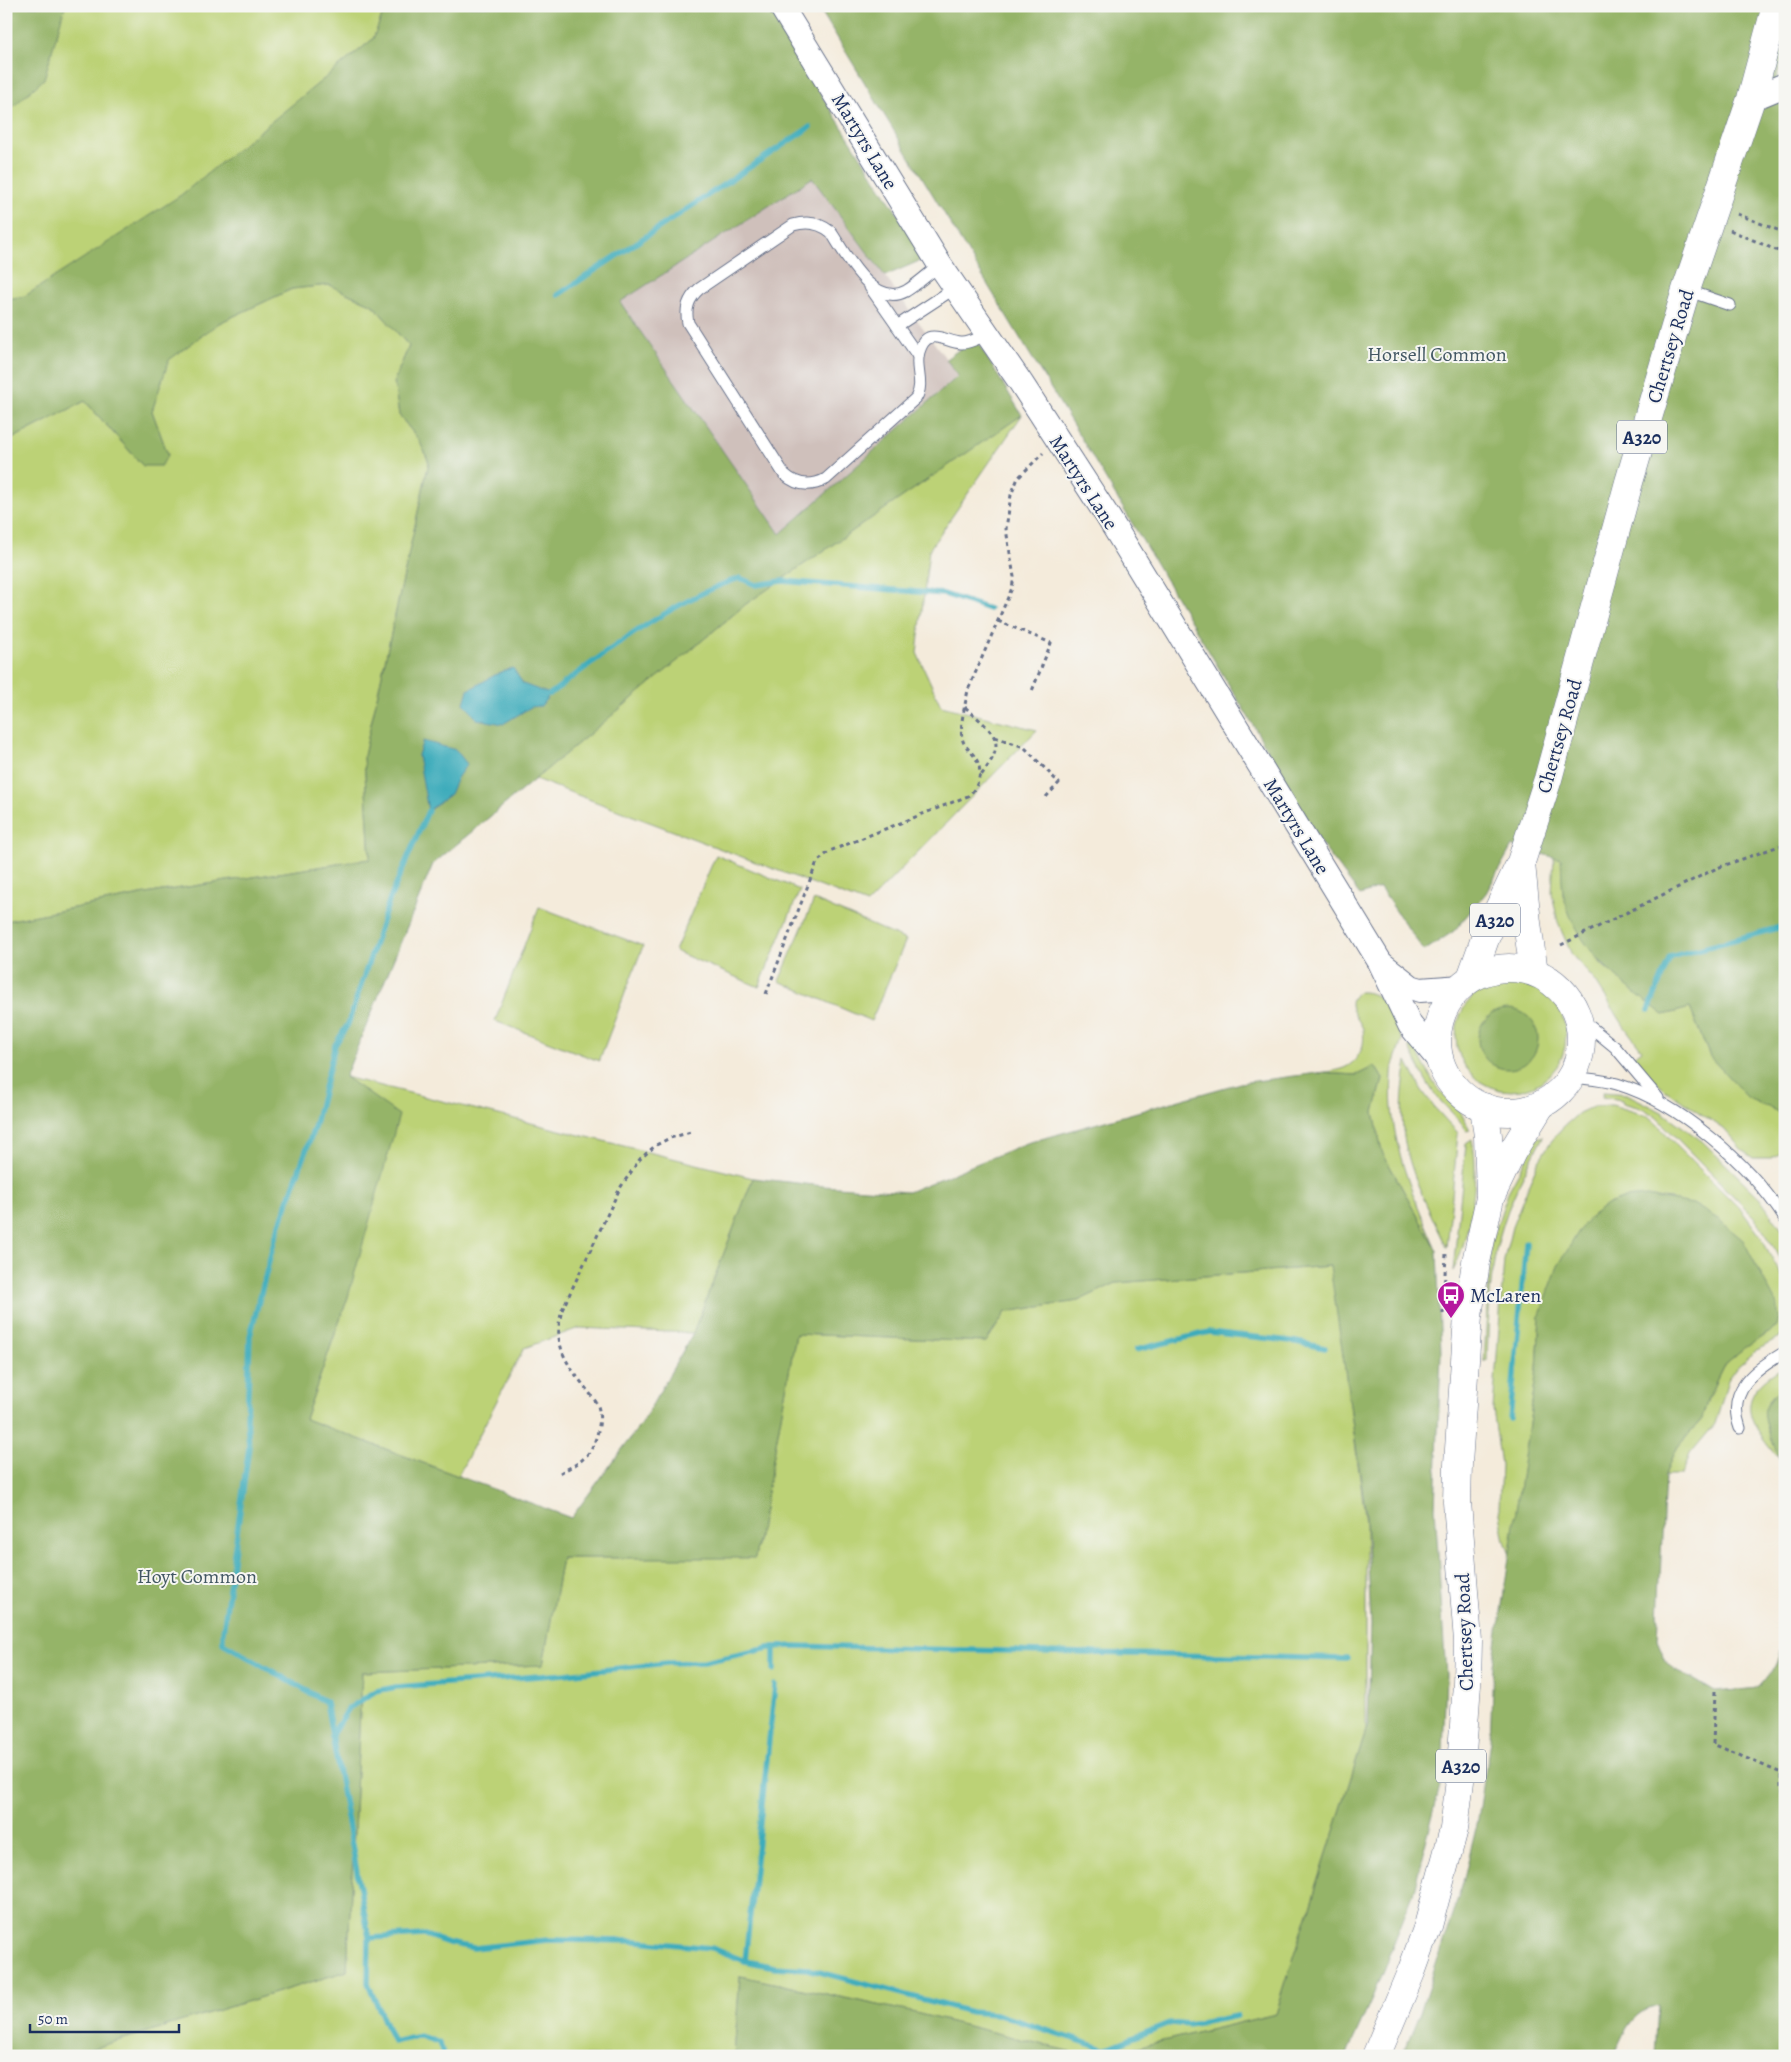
<svg xmlns="http://www.w3.org/2000/svg" width="1791" height="2062" font-family="Alegreya,serif">
<rect width="100%" height="100%" fill="#f6f6f2"/>
<filter id="ink" filterUnits="userSpaceOnUse"><feTurbulence type="fractalNoise" baseFrequency=".02" numOctaves="2"/><feDisplacementMap in="SourceGraphic" scale="10" xChannelSelector="R" yChannelSelector="G"/><feConvolveMatrix kernelMatrix="1 2 1 2 8 2 1 2 1" color-interpolation-filters="sRGB"/></filter>
<filter id="wash" filterUnits="userSpaceOnUse"><feTurbulence type="fractalNoise" baseFrequency=".0096" numOctaves="4" result="noise"/><feDisplacementMap in="SourceGraphic" scale="20" xChannelSelector="R" yChannelSelector="G"/><feGaussianBlur stdDeviation="1.12" result="paint"/><feColorMatrix in="noise" values="0 0 0 0 0 0 0 0 0 0 0 0 0 0 0 0 0 1.4 0 .05"/><feComposite in="paint" operator="in"/></filter>
<g filter="url(#wash)">
<rect width="100%" height="100%" fill="#f4ebdb"/>
<path fill="#cfc0bb" d="M812 178 958 375 780 534 620 302Z"/>
<g fill="#bcd276" stroke="#6c806a">
<path d="M6 6H386L373 39 6 339Z"/>
<path d="M329 285 373 305 409 346 394 381 399 415 419 440 429 462 364 756 370 859 162 891 6 921V442L85 401 143 466 168 455 152 411 168 360 219 323 292 289Z"/>
<path d="M1022 415 929 550 917 653 941 706 1037 730 867 904 535 779 746 604Z"/>
<path d="M716 855 800 890 759 987 675 951Z"/>
<path d="M1554 857 1562 859 1563 896 1601 964 1664 1015 1690 1008 1710 1057 1779 1112 1785 1111V1151L1771 1158H1753L1743 1151 1724 1129 1665 1090 1649 1076 1632 1057 1642 1050 1624 1026 1596 982 1572 955 1558 923 1552 893Z"/>
<path d="M814 900 906 940 871 1021 779 981Z"/>
<path d="M539 907 643 946 599 1061 495 1021Z"/>
<circle cx="1511" cy="1036" r="55"/>
<path d="M1358 992C1386 990 1391 1017 1402 1039 1399 1051 1392 1063 1392 1075 1387 1140 1412 1193 1437 1251L1382 1152 1374 1112 1383 1079 1375 1066 1357 1075 1318 1073C1339 1070 1353 1070 1362 1048 1364 1043 1364 1035 1363 1029 1358 1016 1342 1005 1358 992Z"/>
<path d="M1414 1046 1435 1085 1461 1113 1470 1130 1466 1131C1457 1116 1449 1111 1438 1098 1426 1084 1418 1064 1409 1047Z"/>
<path d="M1407 1061 1421 1089 1434 1107 1458 1133 1447 1248C1429 1210 1408 1171 1403 1130 1401 1106 1403 1084 1407 1061Z"/>
<path d="M345 1077 753 1178 693 1333 579 1328 524 1348 458 1476 305 1419 348 1297Z"/>
<path d="M1603 1092 1627 1094 1662 1112 1702 1141 1757 1195 1785 1234V1268L1771 1242 1754 1217 1656 1117 1644 1109 1623 1103 1622 1100 1602 1097Z"/>
<path d="M1612 1105 1648 1116 1659 1126 1677 1146 1742 1211 1759 1234 1785 1282V1334L1756 1351 1737 1367 1728 1380 1715 1424 1690 1454 1682 1475H1665L1675 1450 1702 1419 1708 1398 1723 1367 1746 1347 1777 1327 1671 1199C1648 1196 1630 1197 1608 1204L1540 1315 1537 1369 1510 1555 1505 1541 1499 1508 1501 1465 1493 1409 1504 1260 1512 1227 1525 1194 1538 1162 1550 1143 1562 1128 1579 1113 1594 1106Z"/>
<path d="M1538 1137H1543C1526 1169 1509 1201 1500 1235 1488 1276 1489 1320 1487 1361H1484L1491 1244 1508 1192Z"/>
<path d="M1472 1140C1481 1172 1469 1241 1453 1271L1466 1144Z"/>
<path d="M1331 1266 1366 1523V1730L1276 2014 1100 2056H1089L911 2012 740 1976 734 2056H68L347 1971 362 1672 543 1665 562 1558 755 1557 796 1334 986 1342 1006 1312 1078 1301 1116 1283Z"/>
<path d="M1785 1366V1384C1779 1390 1772 1395 1768 1402 1759 1420 1775 1445 1782 1462 1750 1423 1728 1398 1785 1366Z"/>
</g>
<g fill="#95b467" stroke="#587262">
<path d="M6 6H65L44 79 6 113Z"/>
<path d="M386 6H789L785 38 926 258 885 276 812 178 620 302 780 534 958 376 946 359 975 338 1022 415 746 604 433 864 345 1077 399 1115 348 1297 305 1419 571 1518 643 1421 693 1333 753 1178 823 1186 908 1192 1027 1143 1240 1083 1318 1073 1357 1075 1375 1066 1383 1079 1374 1112 1382 1152 1437 1251 1441 1353 1435 1508 1446 1675 1442 1779 1412 1897 1372 1998 1346 2056H1100L1276 2014 1368 1724 1371 1625 1366 1516 1330 1266 1116 1283 1078 1301 1006 1312 986 1342 796 1334 755 1558H562L543 1665 362 1672 347 1971 68 2056H6V921L162 891 370 859 364 756 429 462 419 440 399 415 394 381 409 346 373 305 329 285 292 289 219 323 169 360 152 411 168 455 161 466H143L85 401 6 442V299L25 296 181 195 373 39Z"/>
<path d="M818 6H1785V52L1772 91 1785 109V1111L1779 1112 1748 1098 1710 1057 1690 1008 1664 1015C1623 984 1577 951 1564 897 1561 885 1562 871 1561 859L1512 846 1486 893 1454 931 1424 951 1380 888 1360 895 1318 840 1256 730 1090 453Z"/>
<circle cx="1508" cy="1039" r="30"/>
<path d="M1647 1196 1693 1204 1718 1219 1743 1240 1777 1305 1779 1318 1777 1327 1746 1347 1723 1367 1708 1398 1702 1419 1675 1450 1665 1475 1657 1639 1667 1663 1674 1670 1693 1679 1715 1692 1758 1688C1780 1664 1782 1650 1785 1619V2056H1655L1658 2005C1631 2012 1624 2032 1614 2055L1402 2056 1422 2007 1463 1882 1478 1820 1490 1741 1493 1665 1537 1370 1540 1315 1558 1266 1580 1229 1592 1215 1608 1204 1625 1198Z"/>
<path d="M1785 1384V1473C1781 1458 1761 1422 1765 1409 1768 1399 1777 1391 1785 1384Z"/>
<path d="M740 1976 911 2012 1089 2056H734Z"/>
</g>
<g fill="#3dacbb" stroke="#2c6e8c">
<path d="M513 668 523 684 550 694 541 706 531 707 503 724 477 719 464 703 468 690C483 683 496 672 513 668Z"/>
<path d="M423 741 456 750 467 764 457 778 450 794 428 811 418 755Z"/>
</g>
<g fill="none" stroke-linecap="round" stroke-linejoin="round">
<g stroke="#3dacbb" stroke-width="5.5">
<path d="M558 295 810 127"/>
<path d="M550 694C604 653 675 599 740 578L756 585 782 581 944 594 989 609"/>
<path d="M428 811 390 898 348 1024 335 1045 314 1128 275 1238 250 1336 247 1419 249 1447 223 1632V1643L326 1702 369 1938 368 1983 393 2042 420 2036 440 2043 443 2056"/>
<path d="M1649 1010 1670 957 1785 926"/>
<path d="M1136 1350 1209 1332 1291 1341 1325 1348"/>
<path d="M1510 1419 1526 1243"/>
<path d="M774 1670V1647"/>
<path d="M331 1736 349 1708 376 1691 396 1687 565 1674 667 1663 704 1662 774 1647 794 1646 1347 1659"/>
<path d="M369 1938 425 1935 448 1943 474 1948 548 1940 637 1941 712 1948 745 1961 775 1967 808 1969 971 2012 996 2014 1105 2049 1170 2023 1188 2025 1237 2016"/>
<path d="M745 1961 775 1685"/>
</g>
</g>
</g>
<g filter="url(#ink)">
<g fill="none" stroke-linecap="round" stroke-linejoin="round">
<g stroke="#67718a" stroke-width="13">
<g id="service">
<path d="M940 265C929 273 918 284 906 291 873 309 845 253 831 232 820 223 807 221 793 225L699 289C688 299 685 309 688 323L784 474C797 486 811 487 826 479L916 398C925 383 914 367 919 352 927 325 945 342 961 343 969 344 980 337 988 334"/>
<path d="M870 287 918 356"/>
<path d="M1686 290 1730 305"/>
<path d="M897 326 955 288"/>
<path d="M1577 1016 1615 1047 1658 1098"/>
<path d="M1572 1077C1587 1079 1603 1080 1617 1084 1680 1103 1750 1164 1785 1219"/>
<path d="M1740 1428C1726 1389 1755 1370 1785 1352"/>
</g>
</g>
<g stroke="#67718a" stroke-width="26">
<g id="minor">
<path d="M781 6 940 265 1021 383 1108 517 1380 962 1410 1025 1439 1060"/>
<path d="M1751 99 1785 85"/>
<path d="M1383 965 1411 987 1420 990 1462 987"/>
</g>
</g>
<g stroke="#67718a" stroke-width="29">
<g id="primary">
<path d="M1521 864 1527 923 1534 972"/>
<circle cx="1509" cy="1040" r="72"/>
<path d="M1471 978 1486 936 1521 862 1548 779 1629 482 1686 290 1751 99 1776 6"/>
<path d="M1484 1107 1488 1136 1490 1194"/>
<path d="M1376 2056 1412 1970 1428 1926 1454 1829 1460 1780 1467 1684 1468 1641 1457 1502 1458 1464 1468 1316 1476 1262 1490 1198 1512 1152 1541 1105"/>
</g>
</g>
<g stroke="#67718a" stroke-width="3" stroke-dasharray="4 4" stroke-linecap="butt">
<path d="M1737 214 1785 233"/>
<path d="M1730 230 1785 254"/>
<path d="M998 621 1051 643 1032 691"/>
<path d="M965 707C996 735 1009 740 979 778"/>
<path d="M995 737 1024 747 1059 783 1046 797"/>
<path d="M1561 945 1717 868 1785 844"/>
<path d="M766 994 817 862 830 851 968 796C979 787 984 770 975 757 972 752 965 747 963 741 958 729 966 702 968 690L1012 588 1014 577 1006 529 1011 495 1018 478 1043 453"/>
<path d="M1443 1314 1446 1254"/>
<path d="M560 1473C568 1468 577 1465 583 1459 596 1449 605 1416 596 1402 586 1387 565 1365 561 1347 557 1335 559 1321 562 1310L620 1188 640 1159 656 1145 670 1138 691 1132"/>
<path d="M1715 1692 1713 1744 1781 1773V1789L1785 1795"/>
</g>
<use href="#service" stroke="#fff" stroke-width="11"/>
<use href="#minor" stroke="#fff" stroke-width="24"/>
<use href="#primary" stroke="#fff" stroke-width="28"/>
</g>
</g>
<defs>
<g id="bus-pin" transform="scale(1.4375)"><path d="M0 17L-7.5 6A9.5 9.5 0 1 1 7.5 6Z" fill="#b5179e" stroke="#f6f6f2"/><path d="M-5-6H5V4H4V6H2V4H-2V6H-4V4H-5ZM-3.5-4V0h7V-4ZM-3.5 1.2v1.5H-2V1.2ZM2 1.2v1.5H3.5V1.2Z" fill="#fff"/></g>
</defs>
<g fill-rule="evenodd">
<use href="#bus-pin" x="1451" y="1295"/>
</g>
<g text-anchor="middle" stroke-width="4" stroke-linejoin="round" paint-order="stroke">
<g fill="#f6f6f2" stroke="#5d6b8a" stroke-width="1">
<rect x="1617" y="420.5" width="50" height="33" rx="4"/>
<rect x="1470" y="903.5" width="50" height="33" rx="4"/>
<rect x="1436" y="1749.5" width="50" height="33" rx="4"/>
</g>
<g font-size="19" font-weight="bold" fill="#1b2f5e">
<text x="1642" y="444">A320</text>
<text x="1495" y="927">A320</text>
<text x="1461" y="1773">A320</text>
</g>
<g font-size="20" fill="#1b2f5e" stroke="#f6f6f2">
<text transform="translate(865 141) rotate(59)" y="7">Martyrs Lane</text>
<text transform="translate(1670 346) rotate(-73)" y="7">Chertsey Road</text>
<text transform="translate(1084 482) rotate(57)" y="7">Martyrs Lane</text>
<text transform="translate(1559 736) rotate(-74)" y="7">Chertsey Road</text>
<text transform="translate(1297 826) rotate(59)" y="7">Martyrs Lane</text>
<text transform="translate(1464 1632) rotate(-92)" y="7">Chertsey Road</text>
</g>
<g font-size="20" fill="#435864" stroke="#f6f6f2">
<text x="1437" y="361">Horsell Common</text>
<text x="197" y="1583">Hoyt Common</text>
</g>
<g font-size="20" fill="#1b2f5e" stroke="#f6f6f2" text-anchor="start">
<text x="1470" y="1302">McLaren</text>
</g>
</g>
<rect width="1791" height="2062" fill="none" stroke="#f6f6f2" stroke-width="25"/>
<path d="M30 2024v8h149v-8" fill="none" stroke="#1b2f5e" stroke-width="2.5"/>
<text x="38" y="2024" font-size="15" fill="#1b2f5e" stroke="#f6f6f2" stroke-width="4" paint-order="stroke">50 m</text>
</svg>
